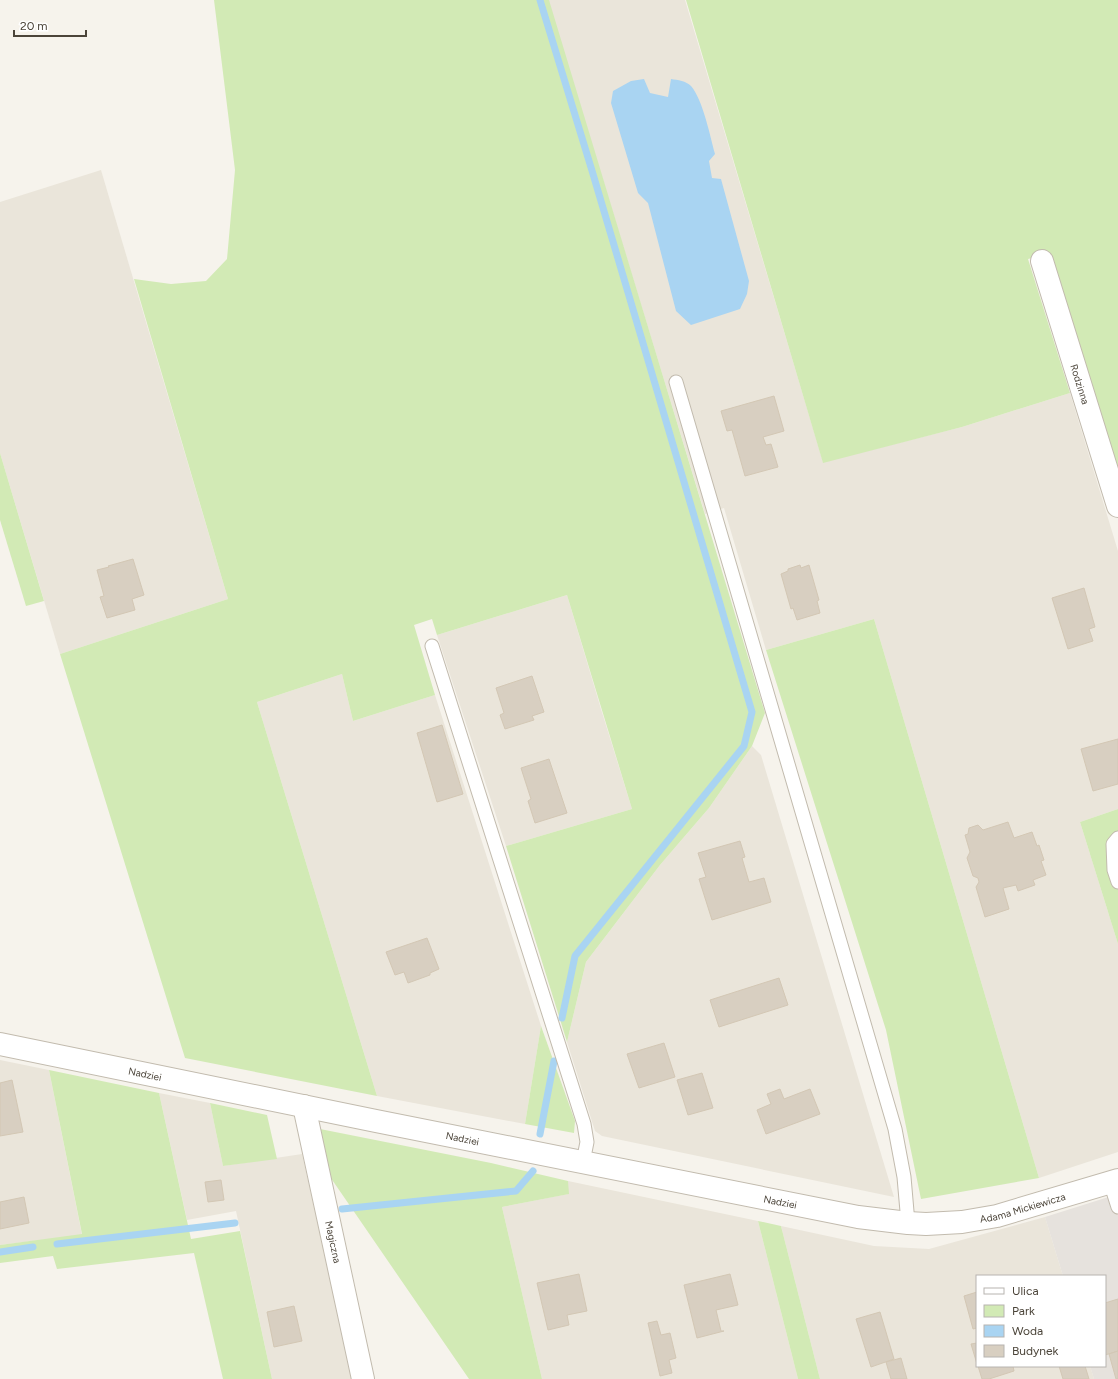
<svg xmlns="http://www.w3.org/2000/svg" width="1118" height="1379" font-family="Figtree,sans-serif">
<rect width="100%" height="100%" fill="#f6f3ec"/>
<g fill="#eae5da">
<path d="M548 0H685L823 462 962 427 1070 393 1118 551V809L1080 822 1118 944V1152L1039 1178 874 619 766 650 724 508 705 514Z"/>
<path d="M101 170 228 599 60 654 0 453V202Z"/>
<path d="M567 595 601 709 632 809 506 846 437 635Z"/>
<path d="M342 674 353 721 435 695 541 1026 525 1124 377 1096 257 702Z"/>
<path d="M752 746 761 755 894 1197 602 1136 595 1131 567 1042 586 962 660 865 709 808Z"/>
<path d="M0 1060 49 1070 82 1235 0 1245Z"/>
<path d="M159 1093 210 1103 223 1166 302 1154 353 1379H272L236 1211 187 1220Z"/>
<path d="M568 1181 758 1221 798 1379H542L502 1207 568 1194Z"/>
<path d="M1045 1217 1063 1276H977V1366H1090L1094 1379H820L781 1226 874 1246 929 1249Z"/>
</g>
<path fill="#e6e2dd" d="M1118 1194V1379H1094L1090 1366H1105V1276H1063L1045 1217Z"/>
<g fill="#d2eab5">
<path d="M214 0H549L765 713 752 746 709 808 660 865 586 962 567 1042 506 846 632 809 567 595 437 635 432 619 414 625 435 695 353 721 342 674 257 702 377 1096 185 1058 60 654 228 599 134 279 171 284 206 281 227 259 235 170Z"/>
<path d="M686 0H1118V479L1048 254 1028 259 1070 393 962 427 823 463Z"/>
<path d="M0 453 44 601 26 606 0 520Z"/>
<path d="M874 619 1039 1178 921 1199 886 1030 766 650Z"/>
<path d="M1118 809V944L1080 822Z"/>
<path d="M541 1026 575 1121 574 1133 525 1124Z"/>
<path d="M49 1070 159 1093 191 1239 240 1231 272 1379H223L194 1253 57 1269 53 1256 0 1263V1245L82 1234Z"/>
<path d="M210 1103 267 1115 277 1159 223 1166Z"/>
<path d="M315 1128 491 1163 568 1181 569 1194 502 1207 542 1379H469L324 1168Z"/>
<path d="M758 1221 781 1226 820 1379H798Z"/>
</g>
<path fill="#a9d4f2" d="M644 79 650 93 668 97 671 79C678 80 686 81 691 86 703 100 710 136 715 154L709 161 712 178 721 179 749 281 747 294 740 309 691 325 676 311 648 203 638 193 611 103 613 91 631 81Z"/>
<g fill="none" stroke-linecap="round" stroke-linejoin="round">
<g stroke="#a9d4f2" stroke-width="7">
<path d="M540 0 593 174 752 712 744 746 575 956 562 1018"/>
<path d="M540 1134 554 1061"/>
<path d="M342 1209 516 1191 533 1171"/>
<path d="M57 1244 235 1223"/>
<path d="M0 1252 33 1247"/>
</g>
</g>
<g fill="#d8cfc1" stroke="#d3c7b4">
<path d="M774 396 784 431 763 437 766 445 771 444 778 467 745 476 732 430 727 431 721 411Z"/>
<path d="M133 559 144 595 132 599 135 610 107 618 100 597 104 596 97 570 109 567 108 566Z"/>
<path d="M800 565 801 568 809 565 819 600 817 601 820 613 797 620 793 608 791 609 781 574 788 571V569Z"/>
<path d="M1084 588 1095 627 1089 629 1093 641 1068 649 1052 598Z"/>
<path d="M532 676 544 712 532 716 534 720 505 729 500 715 504 713 496 688Z"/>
<path d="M442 725 463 794 437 802 417 733Z"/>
<path d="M1118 739V784L1093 791 1081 749Z"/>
<path d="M549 759 567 813 535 823 528 801 531 799 521 768Z"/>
<path d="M1008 822 1014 838 1032 832 1037 846 1039 845 1044 860 1041 861 1046 875 1033 880 1035 885 1018 891 1016 885 1003 888 1009 909 985 917 976 887 979 882 978 878 973 876 967 858 970 852 965 835 968 834 969 828 978 825 983 830Z"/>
<path d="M740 841 745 857 742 858 749 882 764 878 771 902 712 920 699 879 706 877 698 853Z"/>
<path d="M427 938 439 969 430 973V975L408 983 404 972 395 975 386 952Z"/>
<path d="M779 978 788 1005 719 1027 710 1000Z"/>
<path d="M664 1043 675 1077 639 1088 627 1054Z"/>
<path d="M702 1073 713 1108 688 1115 677 1080Z"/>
<path d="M12 1080 23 1132 0 1136V1083Z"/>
<path d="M780 1089 784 1099 810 1089 820 1114 766 1134 757 1110 771 1104 767 1094Z"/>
<path d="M221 1180 224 1200 208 1202 205 1182Z"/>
<path d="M24 1197 29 1223 0 1229V1202Z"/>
<path d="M579 1274 587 1311 567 1315 569 1325 548 1330 537 1283Z"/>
<path d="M730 1274 738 1305 716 1310 721 1331H724L697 1338 684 1285Z"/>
<path d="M977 1292V1328L973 1329 964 1296Z"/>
<path d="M1118 1299V1351L1105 1355V1303Z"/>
<path d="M294 1306 302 1341 274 1347 267 1312Z"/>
<path d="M880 1312 894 1359 871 1367 856 1319Z"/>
<path d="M657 1321 661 1335 670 1333 676 1358 669 1360 672 1373 660 1376 648 1323Z"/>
<path d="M977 1343V1364L971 1344Z"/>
<path d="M1118 1351V1379H1116L1109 1354Z"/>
<path d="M901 1358 907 1379H891L886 1362Z"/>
<path d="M978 1366H1013L1014 1371 989 1379H982Z"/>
<path d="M1059 1366H1085L1089 1379H1063Z"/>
</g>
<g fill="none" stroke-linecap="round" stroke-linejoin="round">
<g stroke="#c2bbae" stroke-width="15">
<g id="service">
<path d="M676 382 895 1129 904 1177 908 1223"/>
<path d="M432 646 584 1124 587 1142 583 1162"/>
<path d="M1118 838 1113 844 1114 870 1118 882"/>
<path d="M1110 1182 1118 1207"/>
</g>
</g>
<g stroke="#c2bbae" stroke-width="24">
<g id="minor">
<path id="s1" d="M1042 261 1118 506"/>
<path id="s2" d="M304 1106 363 1379"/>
</g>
</g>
<g stroke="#c2bbae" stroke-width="24">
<g id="tertiary">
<path id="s3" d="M0 1044 376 1121 858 1217 908 1223 926 1224 962 1222 997 1216 1118 1180"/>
</g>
</g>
<use href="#service" stroke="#fff" stroke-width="13"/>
<use href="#minor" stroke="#fff" stroke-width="22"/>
<use href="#tertiary" stroke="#fff" stroke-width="22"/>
</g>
<g text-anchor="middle" stroke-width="4" stroke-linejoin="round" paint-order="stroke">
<g font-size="10" fill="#4b4439" stroke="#fff">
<text dy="4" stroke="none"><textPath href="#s1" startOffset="129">Rodzinna</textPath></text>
<text dy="4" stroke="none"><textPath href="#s3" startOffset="148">Nadziei</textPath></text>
<text dy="4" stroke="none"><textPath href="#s3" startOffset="472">Nadziei</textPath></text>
<text dy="4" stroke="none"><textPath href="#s3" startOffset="796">Nadziei</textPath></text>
<text dy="4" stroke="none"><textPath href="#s3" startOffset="1042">Adama Mickiewicza</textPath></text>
<text dy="4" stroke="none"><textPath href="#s2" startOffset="139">Magiczna</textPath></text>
</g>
</g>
<rect x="976" y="1275" width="130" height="92" fill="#ffffff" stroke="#b7b4b0"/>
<rect x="984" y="1288" width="20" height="6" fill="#ffffff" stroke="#b7b4b0"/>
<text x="1012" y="1295" font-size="12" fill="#4b4439">Ulica</text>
<rect x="984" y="1305" width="20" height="12" fill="#d2eab5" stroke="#b7b4b0"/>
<text x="1012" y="1315" font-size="12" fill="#4b4439">Park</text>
<rect x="984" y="1325" width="20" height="12" fill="#a9d4f2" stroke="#b7b4b0"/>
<text x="1012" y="1335" font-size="12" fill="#4b4439">Woda</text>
<rect x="984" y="1345" width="20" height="12" fill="#d8cfc1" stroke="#b7b4b0"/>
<text x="1012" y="1355" font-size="12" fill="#4b4439">Budynek</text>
<path d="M14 30v6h72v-6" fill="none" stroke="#4b4439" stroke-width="2"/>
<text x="20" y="30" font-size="12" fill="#4b4439" stroke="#ffffff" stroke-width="3" paint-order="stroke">20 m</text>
</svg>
